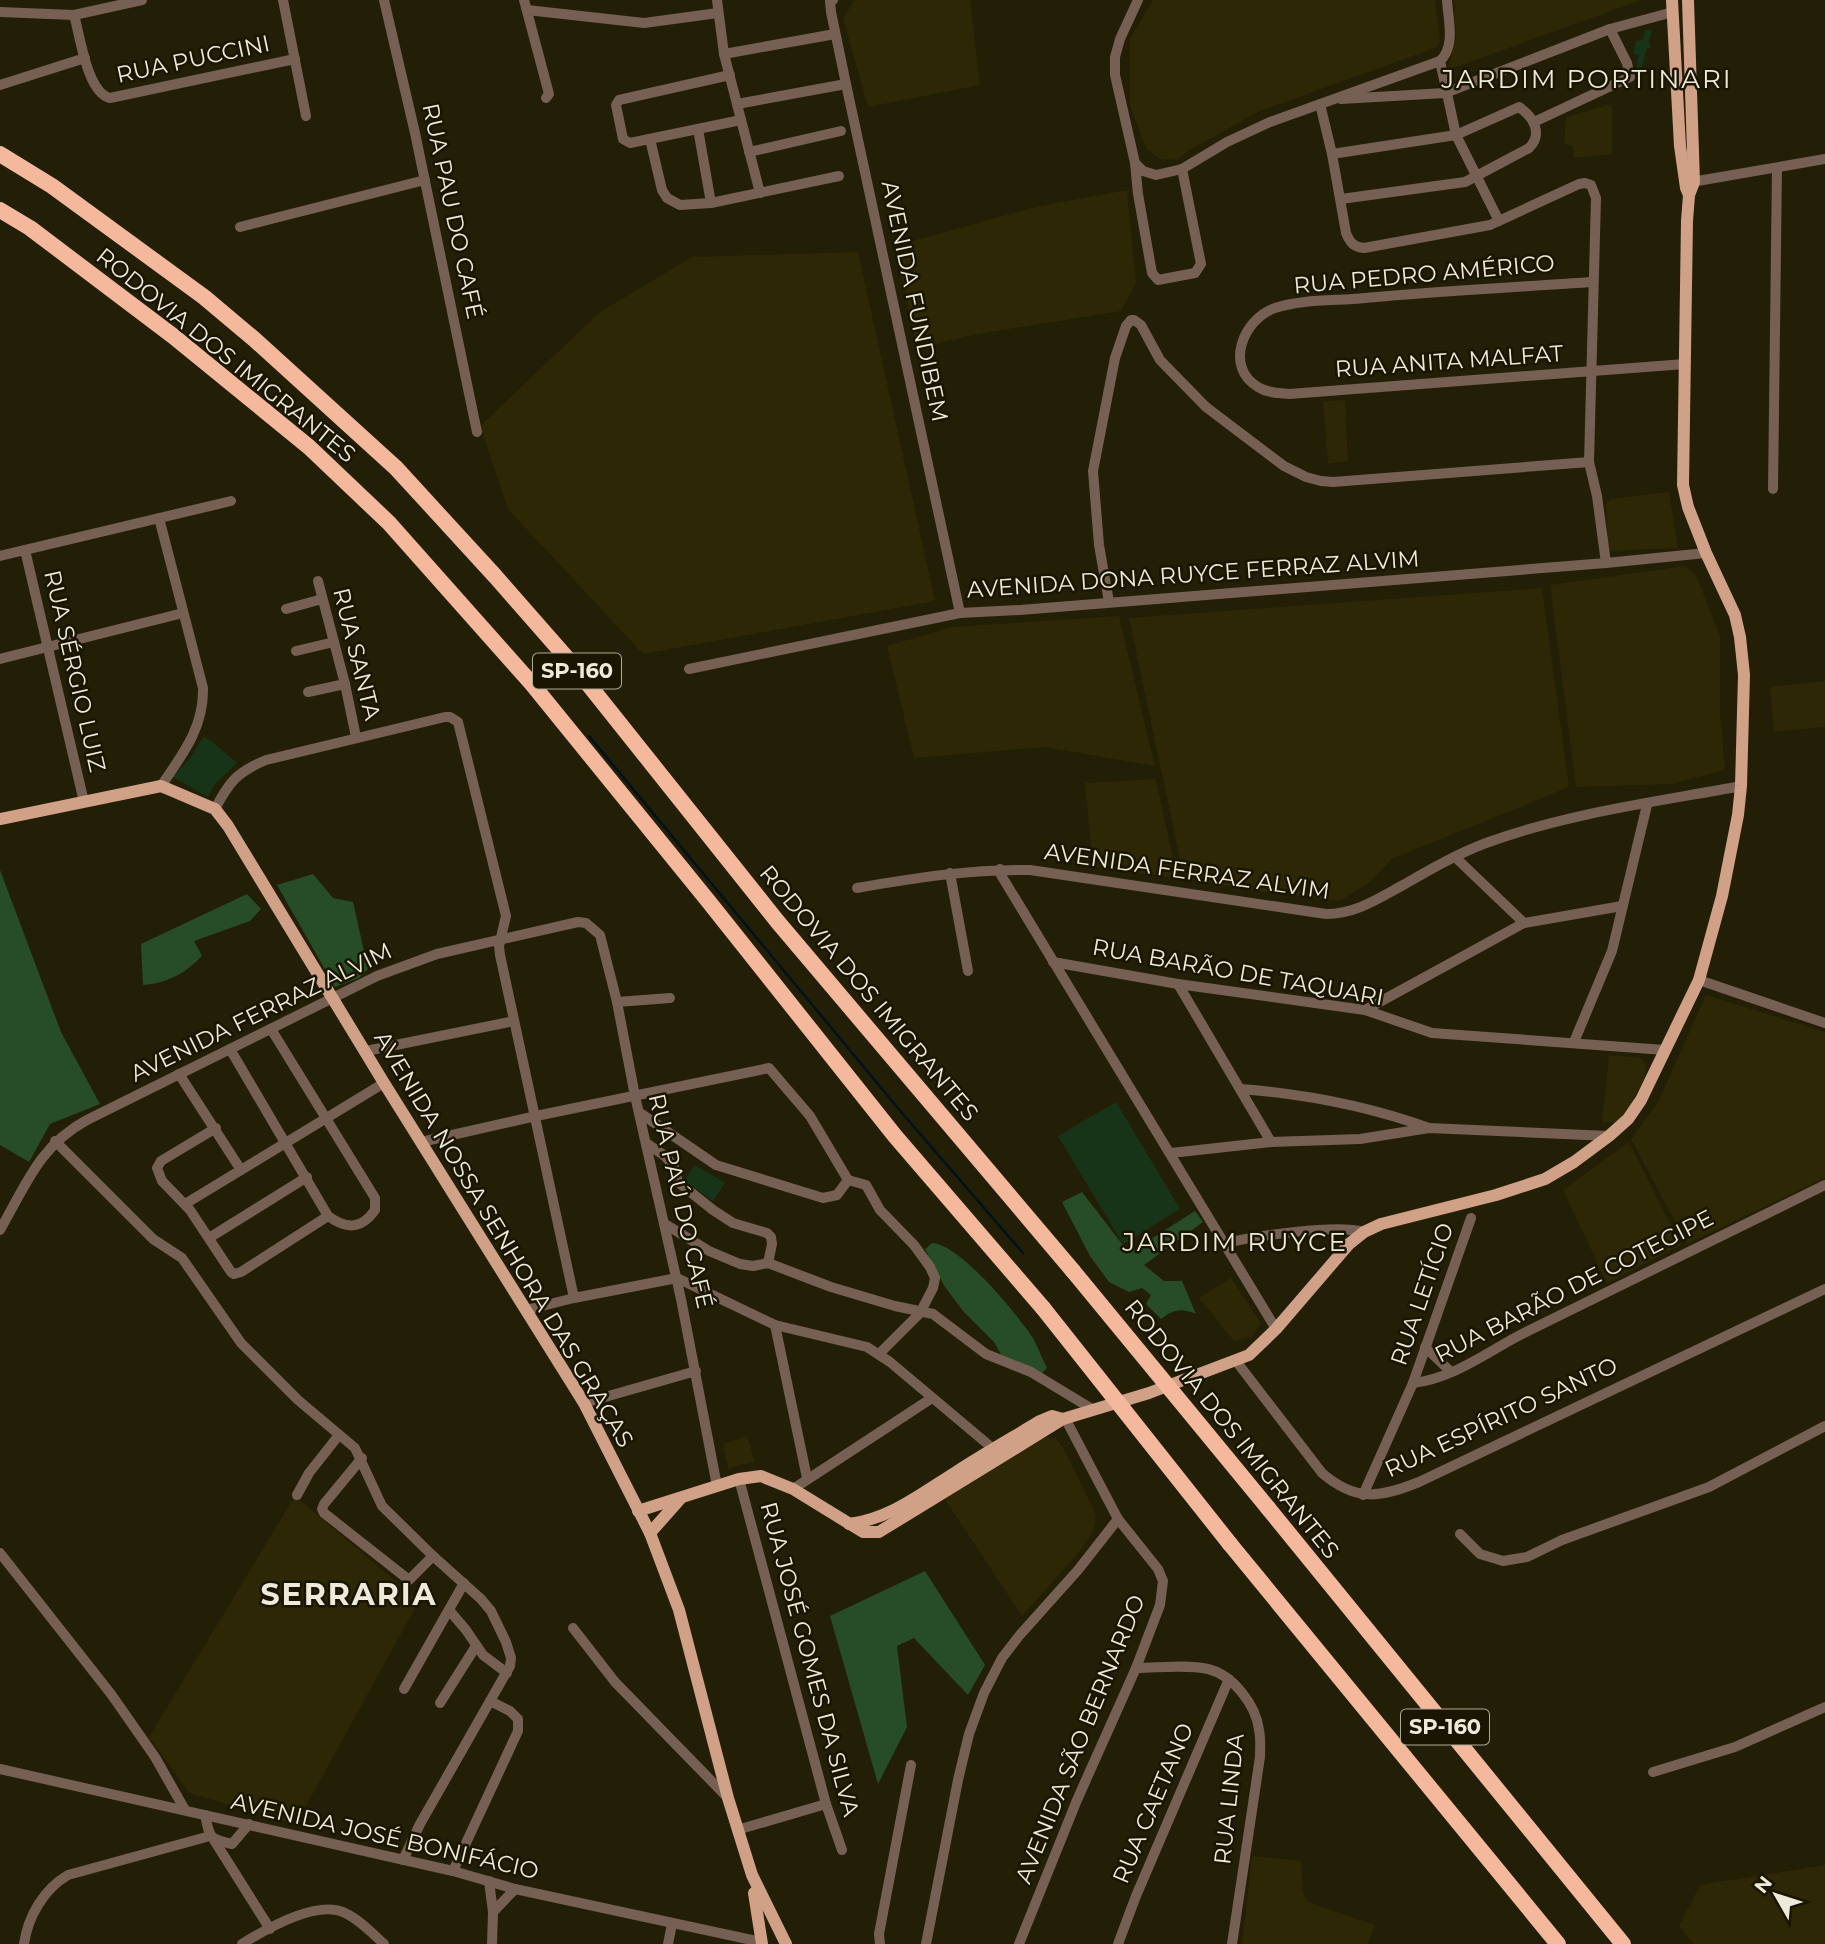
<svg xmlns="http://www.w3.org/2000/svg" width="1825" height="1944" font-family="Montserrat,sans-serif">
<rect width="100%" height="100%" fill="#231e06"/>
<g fill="#2d2705">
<path d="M855 0H970L980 85 868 107 843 18Z"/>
<path d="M1153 0H1435L1440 42 1435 48 1260 111 1188 151 1177 160 1160 159 1146 148 1130 105V39Z"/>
<path d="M1454 0H1642L1447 70 1456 39Z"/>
<path d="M1612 104V154L1574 158 1573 146 1564 144 1566 117Z"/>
<path d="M1127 190 1136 283 1121 311 978 334 917 348 895 246 1035 207Z"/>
<path d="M858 252 935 601 643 654 508 509 480 426 600 312 692 257Z"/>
<path d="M1345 400 1348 461 1328 464 1323 401Z"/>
<path d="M1669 492 1678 548 1608 551 1606 504 1612 499Z"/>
<path d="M1686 566 1697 577 1720 637V712L1725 770 1672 784 1576 787 1550 585Z"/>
<path d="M1542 588 1569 787 1392 859 1369 883 1339 901 1257 891 1184 878 1129 618Z"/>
<path d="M1119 616 1155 766 1045 747 914 758 887 646 952 627Z"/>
<path d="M1825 681V727L1774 732 1770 687Z"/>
<path d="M1156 779 1177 878 1093 867 1085 783Z"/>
<path d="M1706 995 1825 1032V1178L1687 1244 1631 1139 1657 1104Z"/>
<path d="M1609 1055 1642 1058 1646 1066 1644 1079 1621 1123 1602 1122Z"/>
<path d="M1629 1142 1681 1245 1607 1283 1563 1190Z"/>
<path d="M1231 1278 1261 1323 1252 1337 1234 1341 1199 1298Z"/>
<path d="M747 1436 755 1462 728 1468 723 1444Z"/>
<path d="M1048 1437 1057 1439 1065 1451 1096 1515 1093 1531 1080 1551 1022 1616 944 1498 1040 1439Z"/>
<path d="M295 1496 419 1601 296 1824 189 1793 149 1737Z"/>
<path d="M1252 1856 1301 1861 1303 1893 1308 1902 1375 1925 1368 1944H1242Z"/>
<path d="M1825 1865V1944H1694L1679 1926 1700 1885Z"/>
</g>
<g fill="#183418">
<path d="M1645 30H1652L1649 43 1651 49 1647 48 1641 71 1636 69 1639 55 1633 53 1636 41 1643 40Z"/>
<path d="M203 737 210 740 237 763 214 785 208 797 173 777 190 758Z"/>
<path d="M1116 1102 1180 1209 1123 1244 1058 1136Z"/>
<path d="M695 1165 725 1183 713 1201 684 1180Z"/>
</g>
<g fill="#264d25">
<path d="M0 870 61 1032 100 1104 50 1124 29 1162 0 1145Z"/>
<path d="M313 874 333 898 353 902 368 969 359 978 335 987 277 885Z"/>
<path d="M247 894 261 909 250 921 194 941 202 956C185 974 167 983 143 985L141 944Z"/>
<path d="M1082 1192 1129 1253 1195 1211 1203 1222 1144 1265 1164 1281H1182L1196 1314C1181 1308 1174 1309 1161 1319L1146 1304 1151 1295 1142 1288 1129 1292 1109 1282 1090 1256 1062 1202Z"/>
<path d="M932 1243C960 1244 1017 1314 1033 1338 1038 1348 1042 1358 1047 1368L1042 1373 1003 1358 994 1342 963 1311 945 1287 925 1249Z"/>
<path d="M925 1571 985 1665 968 1695 914 1638 897 1646 907 1727 878 1784 830 1616Z"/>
</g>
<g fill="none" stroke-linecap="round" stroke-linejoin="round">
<path stroke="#02111b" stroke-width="2.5" d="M589 736 902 1113 1023 1253"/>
<g stroke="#765f53" stroke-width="10">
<path d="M283 0 306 116"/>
<path d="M384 0 415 133 477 432"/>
<path d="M524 0 549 94 546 98"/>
<path d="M717 0 724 54 760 193"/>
<path d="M833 0 830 1 831 12 846 84 960 613"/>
<path d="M1138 0 1120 39 1115 57V75L1135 163 1138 194 1152 273 1158 280 1195 273 1201 264 1182 169"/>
<path d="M527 10 644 23 718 13"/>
<path d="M0 12 74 15 142 0"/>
<path d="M74 15C80 35 87 93 110 98L295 59"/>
<path d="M724 54 835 34"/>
<path d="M1440 61 1456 135 1499 221"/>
<path d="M730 75 619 100 616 105 623 139 630 143 741 120"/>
<path d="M0 85 85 58"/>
<path d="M1341 99 1445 93 1610 29 1673 12"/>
<path d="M737 104 846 84"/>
<path d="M1320 104 1332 154 1346 233C1350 243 1354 247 1364 248L1490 225 1579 184 1585 183 1591 185 1596 198 1589 462 1597 496 1606 563"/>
<path d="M1534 122 1630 77 1627 63 1610 29"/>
<path d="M698 129 711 203"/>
<path d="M650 139 662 190 667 198 680 205 711 203 839 176"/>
<path d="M749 152 841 131"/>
<path d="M1332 154 1456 135 1519 107C1534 117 1543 134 1529 148L1465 182 1341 199"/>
<path d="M1135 163 1143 171 1156 175 1182 169 1227 142 1270 122 1440 61C1456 46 1448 20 1447 0"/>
<path d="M1686 183 1825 159"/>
<path d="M240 227 425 180"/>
<path d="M1593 282C1517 287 1441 291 1365 298 1336 301 1302 299 1275 308 1243 319 1224 367 1258 387 1267 393 1279 393 1289 394L1685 364"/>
<path d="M1773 489 1777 168"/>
<path d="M159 518 203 688C204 728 182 755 161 786"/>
<path d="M25 550 84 802"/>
<path d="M0 556 231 501"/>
<path d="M318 581 345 684 356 737"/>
<path d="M1109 602 1099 545 1093 471 1115 358 1126 326 1131 320H1134L1141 325 1160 360 1206 407 1284 466 1306 477 1321 481 1333 482 1589 462"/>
<path d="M286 609 322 599"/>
<path d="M296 651 334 642"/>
<path d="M0 659 183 613"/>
<path d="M689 669 960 613 1020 610 1606 563 1706 553"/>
<path d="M308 692 345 684"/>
<path d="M215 809C229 782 237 772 266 760L445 717H450L458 722 506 916 499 946 500 955 574 1298"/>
<path d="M1455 857 1524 923"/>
<path d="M1000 869 1001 875 1276 1329"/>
<path d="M950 873 968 971"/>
<path d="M857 888C914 878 971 869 1030 870L1326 914C1356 914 1379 898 1405 884 1431 869 1457 854 1486 843 1568 813 1656 802 1741 786"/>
<path d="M1053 962 1178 984 1365 1010 1432 1033 1665 1050"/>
<path d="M1699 980 1825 1023"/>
<path d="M1178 984 1271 1142"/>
<path d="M617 1002 670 998"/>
<path d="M1365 1010 1524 923 1622 906"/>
<path d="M1574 1042 1612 951 1647 805"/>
<path d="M230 1049 328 1216C346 1229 361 1230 375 1210V1198L271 1029"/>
<path d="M366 1051 514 1021"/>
<path d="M179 1074 241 1170"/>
<path d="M1241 1089C1305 1094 1368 1106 1429 1128"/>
<path d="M640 1113 716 1165 823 1198 837 1195 848 1180"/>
<path d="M216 1128 161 1161 157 1168 162 1181 190 1210 231 1272 234 1274 241 1272 328 1216"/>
<path d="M55 1141 153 1239 182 1258 241 1343 298 1400 355 1448 382 1506 433 1556 481 1599 491 1611 506 1642 511 1658 510 1666 420 1824 403 1860"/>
<path d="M421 1142 536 1116 769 1068 810 1116 848 1180 866 1185 880 1210 914 1245 930 1267 935 1278 933 1288 920 1313 879 1354"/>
<path d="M646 1143 665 1156 674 1167 678 1182 713 1210 733 1223 767 1233 771 1237 772 1244 768 1263"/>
<path d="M1171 1153 1271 1142 1360 1139 1429 1128 1609 1136"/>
<path d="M185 1204 384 1083"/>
<path d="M665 1224 709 1251 740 1264 753 1266 768 1263 831 1287 895 1306 933 1314 986 1354 1031 1372 1092 1409"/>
<path d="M0 1230C26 1185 39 1146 87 1120L377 976 437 954 578 922 586 923 600 935 617 1002 635 1096 681 1299 717 1486"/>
<path d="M209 1238 307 1177"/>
<path d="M1226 1243C1256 1236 1335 1224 1364 1232"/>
<path d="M526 1310 574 1298 677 1278 775 1325 867 1347 890 1362 997 1452"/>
<path d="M775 1325 807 1478"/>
<path d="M1425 1347 1451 1372"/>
<path d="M1236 1361 1322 1473C1356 1502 1379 1498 1419 1482L1825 1289"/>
<path d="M1413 1383C1454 1379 1491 1349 1528 1331 1627 1282 1726 1234 1825 1185"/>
<path d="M584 1403 696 1371"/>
<path d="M362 1458 324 1504 322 1509 324 1513 409 1580 433 1556"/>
<path d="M739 1479 826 1804 842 1850"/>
<path d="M793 1489 932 1398"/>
<path d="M297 1495 309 1473 339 1435"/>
<path d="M1363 1495 1413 1383 1471 1218"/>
<path d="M1460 1534 1480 1554 1503 1561 1527 1557 1562 1540 1709 1487 1825 1426"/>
<path d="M0 1553 111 1694 155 1757 185 1810"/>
<path d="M449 1610 466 1630 483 1655 507 1673"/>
<path d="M573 1628 615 1682 728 1798"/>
<path d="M1136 1668C1159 1668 1185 1664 1208 1669 1233 1675 1256 1705 1259 1730 1261 1739 1260 1748 1260 1757L1232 1944"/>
<path d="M404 1689 464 1583"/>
<path d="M440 1703 476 1646"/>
<path d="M0 1769 453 1871 515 1889 761 1942V1944"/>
<path d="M1653 1772 1735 1747 1825 1707"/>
<path d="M205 1815C210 1838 209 1839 232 1844L249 1824"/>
<path d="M737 1830 826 1804"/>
<path d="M214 1840 270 1929"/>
<path d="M453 1871 518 1731V1719L510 1711 490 1701"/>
<path d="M489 1881 493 1912 492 1944"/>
<path d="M493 1912 515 1889"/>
<path d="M24 1944C28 1916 44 1889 68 1875L210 1836"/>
<path d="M242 1944C266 1929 317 1899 345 1913 360 1920 372 1933 384 1944"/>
<path d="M668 1944 672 1924"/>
<path d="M880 1944 879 1934 911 1765"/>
<path d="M926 1944 958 1780 969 1734 984 1693 1002 1658 1019 1636 1078 1570 1118 1519"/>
<path d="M1019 1944 1077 1800 1136 1668 1160 1605 1163 1581 1158 1569 1118 1519 1065 1418"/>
<path d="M1118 1944 1136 1896 1229 1679"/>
</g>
<g stroke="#d0a087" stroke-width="12">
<path d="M1672 0 1680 146 1686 188 1689 195"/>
<path d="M0 819 161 786 215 809 228 826 384 1083 584 1403 650 1533 679 1610 728 1798 752 1875 786 1944"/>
<path d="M638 1511 739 1479 761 1476 793 1489 863 1532H879L1063 1419 1149 1393 1249 1355 1276 1329 1349 1244 1364 1232 1381 1224 1496 1195 1545 1179 1574 1162 1609 1136 1628 1119 1641 1100 1699 980 1722 896 1738 815 1741 786 1744 675 1740 637 1735 615 1706 553 1688 507 1683 485 1687 221 1689 195 1694 182 1688 0"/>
<path d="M849 1524C890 1519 922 1493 956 1472 984 1454 1012 1438 1040 1421L1052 1416 1063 1419"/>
<path d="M650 1533 681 1498"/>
<path d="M754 1893 762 1944"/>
</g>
<g stroke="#f4b99c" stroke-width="16">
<path d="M0 154 52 186 204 297 254 339 396 468 495 576 573 665 777 921 1073 1271"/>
<path d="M0 210 30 228 173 336 309 447 389 523 532 684 709 902 895 1136 1043 1308"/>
<path d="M1268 1508 1623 1944"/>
<path d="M1230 1544 1558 1944"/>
</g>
<g stroke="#f4b99c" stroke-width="16">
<path d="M1073 1271 1268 1508"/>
<path d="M1043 1308 1230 1544"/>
</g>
</g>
<g text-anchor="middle" stroke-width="5" stroke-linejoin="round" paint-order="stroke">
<g fill="#1a1500" stroke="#aeaa99" stroke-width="2">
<rect x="533" y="653.5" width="88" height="35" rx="5"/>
<rect x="1401" y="1709.5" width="88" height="35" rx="5"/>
</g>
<g font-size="21" font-weight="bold" fill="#edeadb">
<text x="577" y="678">SP-160</text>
<text x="1445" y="1734">SP-160</text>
</g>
<g font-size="23" fill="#edeadb" stroke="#1a1500">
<text transform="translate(193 59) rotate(-12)" y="8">RUA PUCCINI</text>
<text transform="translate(453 211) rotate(78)" y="8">RUA PAU DO CAFÉ</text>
<text transform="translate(1424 274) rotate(-5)" y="8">RUA PEDRO AMÉRICO</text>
<text transform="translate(915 301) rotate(78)" y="8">AVENIDA FUNDIBEM</text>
<text transform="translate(226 355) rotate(39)" y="8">RODOVIA DOS IMIGRANTES</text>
<text transform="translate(1449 361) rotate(-4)" y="8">RUA ANITA MALFAT</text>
<text transform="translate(1193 574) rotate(-4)" y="8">AVENIDA DONA RUYCE FERRAZ ALVIM</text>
<text transform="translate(357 654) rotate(76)" y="8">RUA SANTA</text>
<text transform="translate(75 671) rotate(77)" y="8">RUA SÉRGIO LUIZ</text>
<text transform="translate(1187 871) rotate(8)" y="8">AVENIDA FERRAZ ALVIM</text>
<text transform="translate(1238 972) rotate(10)" y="8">RUA BARÃO DE TAQUARI</text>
<text transform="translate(869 993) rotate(50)" y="8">RODOVIA DOS IMIGRANTES</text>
<text transform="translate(261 1012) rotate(-26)" y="8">AVENIDA FERRAZ ALVIM</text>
<text transform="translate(681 1201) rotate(77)" y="8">RUA PAÚ DO CAFÉ</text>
<text transform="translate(504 1239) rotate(59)" y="8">AVENIDA NOSSA SENHORA DAS GRAÇAS</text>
<text transform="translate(1574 1286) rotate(-27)" y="8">RUA BARÃO DE COTEGIPE</text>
<text transform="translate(1422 1294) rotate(-71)" y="8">RUA LETÍCIO</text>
<text transform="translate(1501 1417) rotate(-25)" y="8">RUA ESPÍRITO SANTO</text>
<text transform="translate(1232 1429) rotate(51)" y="8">RODOVIA DOS IMIGRANTES</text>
<text transform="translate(810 1659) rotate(75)" y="8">RUA JOSÉ GOMES DA SILVA</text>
<text transform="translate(1080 1739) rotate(-68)" y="8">AVENIDA SÃO BERNARDO</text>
<text transform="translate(1229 1799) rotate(-84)" y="8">RUA LINDA</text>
<text transform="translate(1153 1803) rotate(-67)" y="8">RUA CAETANO</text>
<text transform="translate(385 1836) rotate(13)" y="8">AVENIDA JOSÉ BONIFÁCIO</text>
</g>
<g font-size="26" letter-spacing="2" fill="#edeadb" stroke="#1a1500">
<text x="1587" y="88">JARDIM PORTINARI</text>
<text x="1235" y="1251">JARDIM RUYCE</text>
</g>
<g font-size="30" font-weight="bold" letter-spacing="2" fill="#edeadb" stroke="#1a1500">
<text x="349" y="1605">SERRARIA</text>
</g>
</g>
<g transform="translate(1776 1895) rotate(309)" stroke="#1a1500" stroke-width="5" paint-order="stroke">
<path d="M0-5L12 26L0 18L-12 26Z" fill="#edeadb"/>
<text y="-10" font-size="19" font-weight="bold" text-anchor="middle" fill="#edeadb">N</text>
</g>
</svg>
